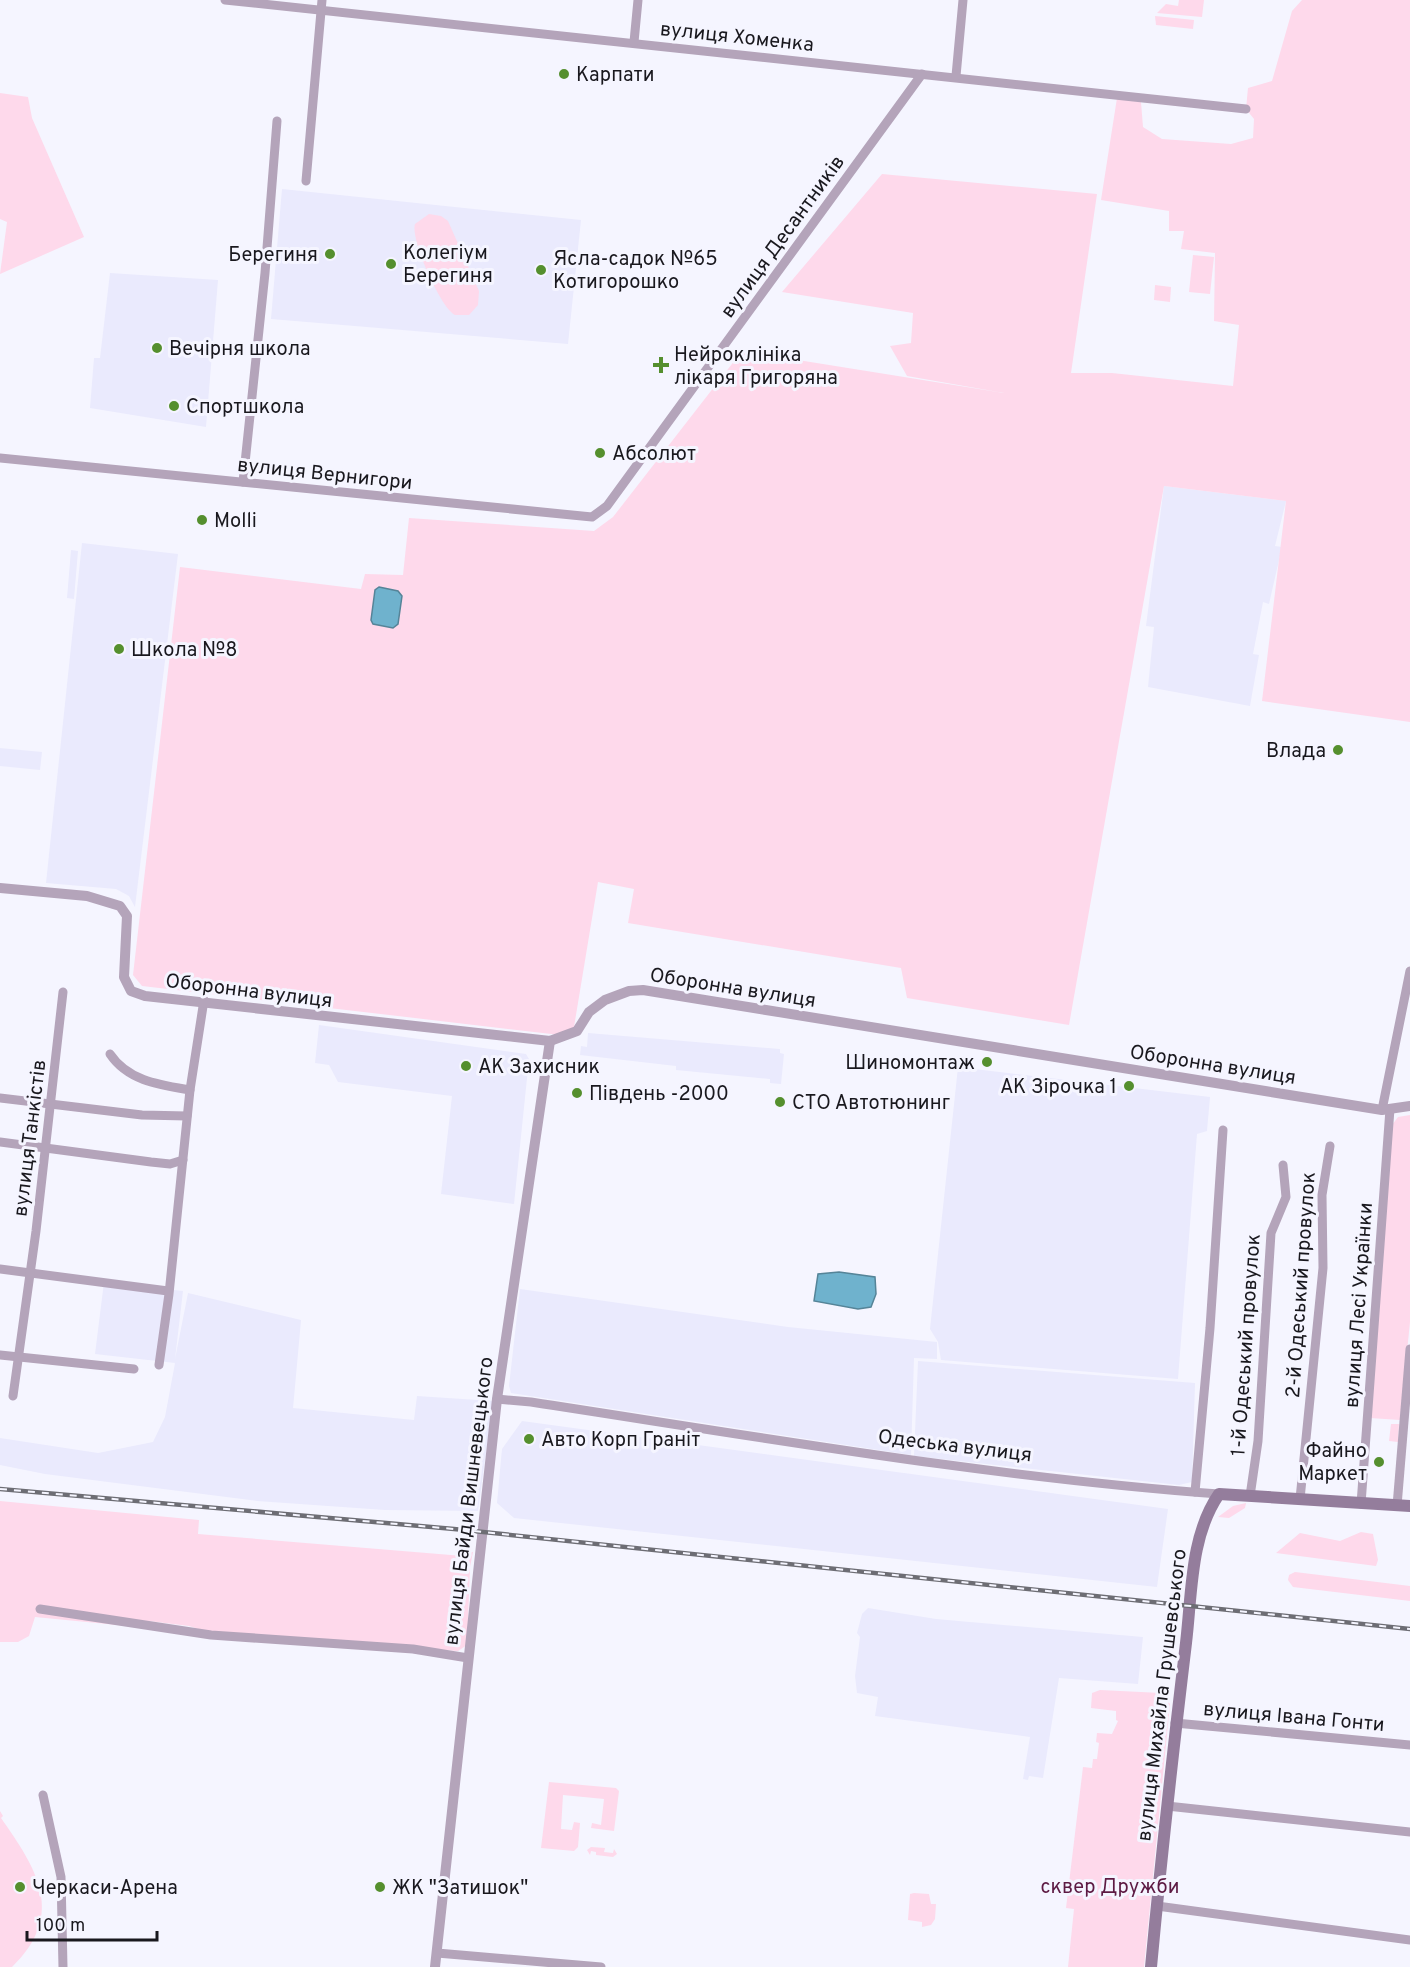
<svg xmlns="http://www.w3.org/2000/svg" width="1410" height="1967" font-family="Overpass,sans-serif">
<rect width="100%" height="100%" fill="#f5f5ff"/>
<g fill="#eaeafd">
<path d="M282 189 581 220 568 344 271 319Z"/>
<path d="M110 273 218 280 206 427 90 408 94 358H100Z"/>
<path d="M1164 486 1286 501 1275 546 1282 547 1269 604 1263 602 1253 654 1259 655 1250 706 1148 687 1154 627 1146 626Z"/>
<path d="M82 543 178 554 135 907 129 896 116 889 46 883Z"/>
<path d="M71 550 78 551 74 599 67 598Z"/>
<path d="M0 748 42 752 40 770 0 766Z"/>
<path d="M319 1025 526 1054 529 1059 514 1204 441 1194 452 1096 338 1082 329 1065 315 1063Z"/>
<path d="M588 1033 780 1049V1053L784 1054 781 1084 770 1083V1079L676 1070V1066L580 1055 581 1046 587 1047Z"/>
<path d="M958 1067 1210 1097 1207 1131 1197 1134 1178 1379 941 1360 938 1342 930 1329Z"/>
<path d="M104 1282 183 1291 175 1359 188 1293 301 1320 293 1408 414 1420 417 1396 493 1401 478 1511 385 1510 257 1501 45 1474 0 1465V1438L98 1453 153 1442 165 1417 175 1363 95 1354Z"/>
<path d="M520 1289 788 1327 937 1342V1359L914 1358 911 1455 511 1393 509 1386Z"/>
<path d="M918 1361 1195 1383 1192 1482 1179 1485 914 1456Z"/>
<path d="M522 1421 1168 1509 1157 1587 514 1518 497 1503 502 1449Z"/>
<path d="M868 1608 936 1619 1143 1637 1138 1684 1059 1678 1043 1778 1029 1776 1028 1780 1023 1779 1030 1737 875 1716 878 1697 857 1693 855 1676 860 1637 857 1633 862 1614Z"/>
</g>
<g fill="#fed9eb">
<path d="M1179 0H1204L1202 17 1157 13 1166 4 1178 6Z"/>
<path d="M1302 0H1410V722L1262 701 1286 501 1164 486 1069 1025 907 998 901 968 628 923 634 889 598 882 574 1027 560 1035 142 986 133 975 180 567 361 589 365 574 403 575 409 518 594 531 613 517 742 351 1004 393 907 376 890 346 911 343 913 313 782 292 882 174 1097 194 1071 373H1112L1233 386 1239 325 1214 321 1215 253 1181 249 1184 231H1169V211L1101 200 1117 98 1141 102 1143 127 1162 139 1231 144 1253 138 1254 119 1246 109 1248 88 1272 81 1292 11Z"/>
<path d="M1155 16 1194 20 1193 29 1156 25Z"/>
<path d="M0 93 28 97 32 118 84 237 0 274 7 222 0 219Z"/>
<path d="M429 214 441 216 448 221 479 291 478 305 469 315H455C441 309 410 239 415 224Z"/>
<path d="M1193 255 1214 257 1210 294 1189 292Z"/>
<path d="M1155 285 1171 287 1170 302 1154 300Z"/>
<path d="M1410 1115V1322L1400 1420 1370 1418 1392 1125 1398 1117Z"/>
<path d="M1391 1424H1399L1398 1442 1389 1441Z"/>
<path d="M0 1501 199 1520 198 1534 463 1556 464 1551 473 1552 470 1567 467 1645 458 1651 211 1633 189 1626 149 1621 148 1628 35 1617 29 1636 18 1642H0Z"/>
<path d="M1246 1503 1245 1508 1229 1518 1218 1517 1233 1506Z"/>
<path d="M1361 1532 1373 1534 1378 1560 1376 1566 1276 1553 1300 1533 1340 1541Z"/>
<path d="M1295 1572 1410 1586V1601L1293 1587 1288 1580 1289 1575Z"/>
<path d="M1100 1690 1161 1693 1170 1704 1144 1967H1068L1074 1909 1066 1908 1083 1767 1092 1768 1093 1759H1097L1099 1743 1096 1742 1097 1733 1112 1734 1118 1721 1116 1720V1711L1091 1708 1092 1693Z"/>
<path d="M549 1782 616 1788 619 1791 614 1831 591 1828 592 1823 601 1825 604 1799 563 1795 561 1829 572 1830 574 1822 580 1823 578 1847 574 1851 541 1848Z"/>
<path d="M0 1811 3 1816 1 1818C36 1868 67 1914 12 1967H0Z"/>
<path d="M591 1847 605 1848 604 1852 613 1853 614 1849 617 1854 613 1857 596 1855V1852L591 1851 590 1855 587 1850Z"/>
<path d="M914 1893 929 1894 931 1904H936L935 1919 931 1925 922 1927V1922L908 1920 910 1894Z"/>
</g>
<g fill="#6fb2cd" stroke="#558498" stroke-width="1.5">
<path d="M379 587 398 591 402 596 398 624 393 628 373 624 371 620 375 590Z"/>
<path d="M839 1272 875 1277 876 1294 871 1307 858 1309 814 1301 818 1274Z"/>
</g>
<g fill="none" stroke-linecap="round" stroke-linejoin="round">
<g stroke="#b4a4ba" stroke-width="9">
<path d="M225 0 1246 109"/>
<path d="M634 42 638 0"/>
<path d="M956 76 963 0"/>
<path d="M306 181 322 0"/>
<path d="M0 458 592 517 607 506 922 74"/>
<path d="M243 482 265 273 277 121"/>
<path d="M110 1054C128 1081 160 1085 190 1090"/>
<path d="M0 1098 142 1115 187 1116"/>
<path d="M1382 1110 1410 971"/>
<path d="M0 1142 151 1162 170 1164 183 1160"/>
<path d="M0 1269 168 1291"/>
<path d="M0 1355 134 1369"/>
<path d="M159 1365 169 1294 190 1090 204 1000"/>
<path d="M13 1396 36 1231 63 992"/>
<path d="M497 1399 531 1402C760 1437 989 1477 1219 1494"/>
<path d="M1195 1492 1210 1328 1223 1130"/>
<path d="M1250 1496 1258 1441 1271 1233 1286 1197 1283 1165"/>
<path d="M1300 1499 1323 1268 1322 1195 1330 1146"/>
<path d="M1361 1504 1390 1109"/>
<path d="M1397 1506 1410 1349"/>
<path d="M40 1609 211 1635 413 1649 468 1658"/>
<path d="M1175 1723 1410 1745"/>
<path d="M43 1795 61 1877 63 1967"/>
<path d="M1167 1806 1410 1832"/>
<path d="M1157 1906 1410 1940"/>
<path d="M437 1953 601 1967"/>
</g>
<g stroke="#b4a4ba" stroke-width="10">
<path d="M0 888 87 896 120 906 127 916 124 977 131 991 145 996 550 1041 577 1031 589 1012 605 1000 629 991 643 990 1382 1110 1410 1106"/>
<path d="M435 1967 497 1399 550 1041"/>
</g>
<path stroke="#947d9c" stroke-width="12" d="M1151 1967C1161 1859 1173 1751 1186 1643 1192 1593 1190 1536 1219 1494L1410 1506"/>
<g stroke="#6d6d74" stroke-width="4.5">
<path id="rail" d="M0 1489 454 1529 1410 1629"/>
</g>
<use href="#rail" stroke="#f5f5ff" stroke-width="2" stroke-dasharray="7" stroke-linecap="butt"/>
</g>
<g fill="#558f2e" stroke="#f5f5ff" stroke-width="2">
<circle cx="564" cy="74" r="6"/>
<circle cx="330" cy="254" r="6"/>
<circle cx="391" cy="264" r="6"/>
<circle cx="541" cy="270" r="6"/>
<circle cx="157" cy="348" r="6"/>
<path d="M658 356h6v6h6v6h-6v6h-6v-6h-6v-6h6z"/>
<circle cx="174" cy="406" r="6"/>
<circle cx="600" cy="453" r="6"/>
<circle cx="202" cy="520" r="6"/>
<circle cx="119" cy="649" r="6"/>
<circle cx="1338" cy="750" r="6"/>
<circle cx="987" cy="1062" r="6"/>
<circle cx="466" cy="1066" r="6"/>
<circle cx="1129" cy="1086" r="6"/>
<circle cx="577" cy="1093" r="6"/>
<circle cx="780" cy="1102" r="6"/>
<circle cx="529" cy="1439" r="6"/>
<circle cx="1379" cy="1462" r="6"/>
<circle cx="20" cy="1887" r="6"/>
<circle cx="380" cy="1887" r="6"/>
</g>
<g text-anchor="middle" stroke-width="6" stroke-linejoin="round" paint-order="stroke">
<g font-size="20" fill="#19181e" stroke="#f5f5ff">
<text transform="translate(737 36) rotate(6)" y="7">вулиця Хоменка</text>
<text transform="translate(782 236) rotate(-54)" y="7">вулиця Десантників</text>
<text transform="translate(325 473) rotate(6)" y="7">вулиця Вернигори</text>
<text transform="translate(733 987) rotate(9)" y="7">Оборонна вулиця</text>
<text transform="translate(249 990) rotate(7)" y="7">Оборонна вулиця</text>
<text transform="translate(1213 1064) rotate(9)" y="7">Оборонна вулиця</text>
<text transform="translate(29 1138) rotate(-83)" y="7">вулиця Танкістів</text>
<text transform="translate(1300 1285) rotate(-86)" y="7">2-й Одеський провулок</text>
<text transform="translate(1358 1305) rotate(-86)" y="7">вулиця Лесі Українки</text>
<text transform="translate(1245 1345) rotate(-86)" y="7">1-й Одеський провулок</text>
<text transform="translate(955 1445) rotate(7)" y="7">Одеська вулиця</text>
<text transform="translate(468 1501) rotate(-83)" y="7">вулиця Байди Вишневецького</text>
<text transform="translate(1161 1695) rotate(-83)" y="7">вулиця Михайла Грушевського</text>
<text transform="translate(1294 1716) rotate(5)" y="7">вулиця Івана Гонти</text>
</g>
<g font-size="20" fill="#19181e" stroke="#f5f5ff" text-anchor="start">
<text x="576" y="81">Карпати</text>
<text x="403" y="259">Колегіум<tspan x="403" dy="23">Берегиня</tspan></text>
<text x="318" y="261" text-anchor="end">Берегиня</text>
<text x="553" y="265">Ясла-садок №65<tspan x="553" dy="23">Котигорошко</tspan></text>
<text x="169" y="355">Вечірня школа</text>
<text x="674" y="361">Нейроклініка<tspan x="674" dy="23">лікаря Григоряна</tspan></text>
<text x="186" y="413">Спортшкола</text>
<text x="612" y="460">Абсолют</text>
<text x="214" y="527">Molli</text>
<text x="131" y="656">Школа №8</text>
<text x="1326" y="757" text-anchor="end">Влада</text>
<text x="975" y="1069" text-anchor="end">Шиномонтаж</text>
<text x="478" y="1073">АК Захисник</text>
<text x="1117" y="1093" text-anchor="end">АК Зірочка 1</text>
<text x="589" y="1100">Південь -2000</text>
<text x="792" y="1109">СТО Автотюнинг</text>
<text x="541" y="1446">Авто Корп Граніт</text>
<text x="1367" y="1457" text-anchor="end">Файно<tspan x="1367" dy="23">Маркет</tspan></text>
<text x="32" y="1894">Черкаси-Арена</text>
<text x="392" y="1894">ЖК "Затишок"</text>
</g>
<g font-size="20" fill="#5d1a43" stroke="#f5f5ff">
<text x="1110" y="1893">сквер Дружби</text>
</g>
</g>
<path d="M27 1931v9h130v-9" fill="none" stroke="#19181e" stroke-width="3"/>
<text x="36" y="1931" font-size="18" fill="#19181e" stroke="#f5f5ff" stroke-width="4.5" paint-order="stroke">100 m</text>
</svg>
